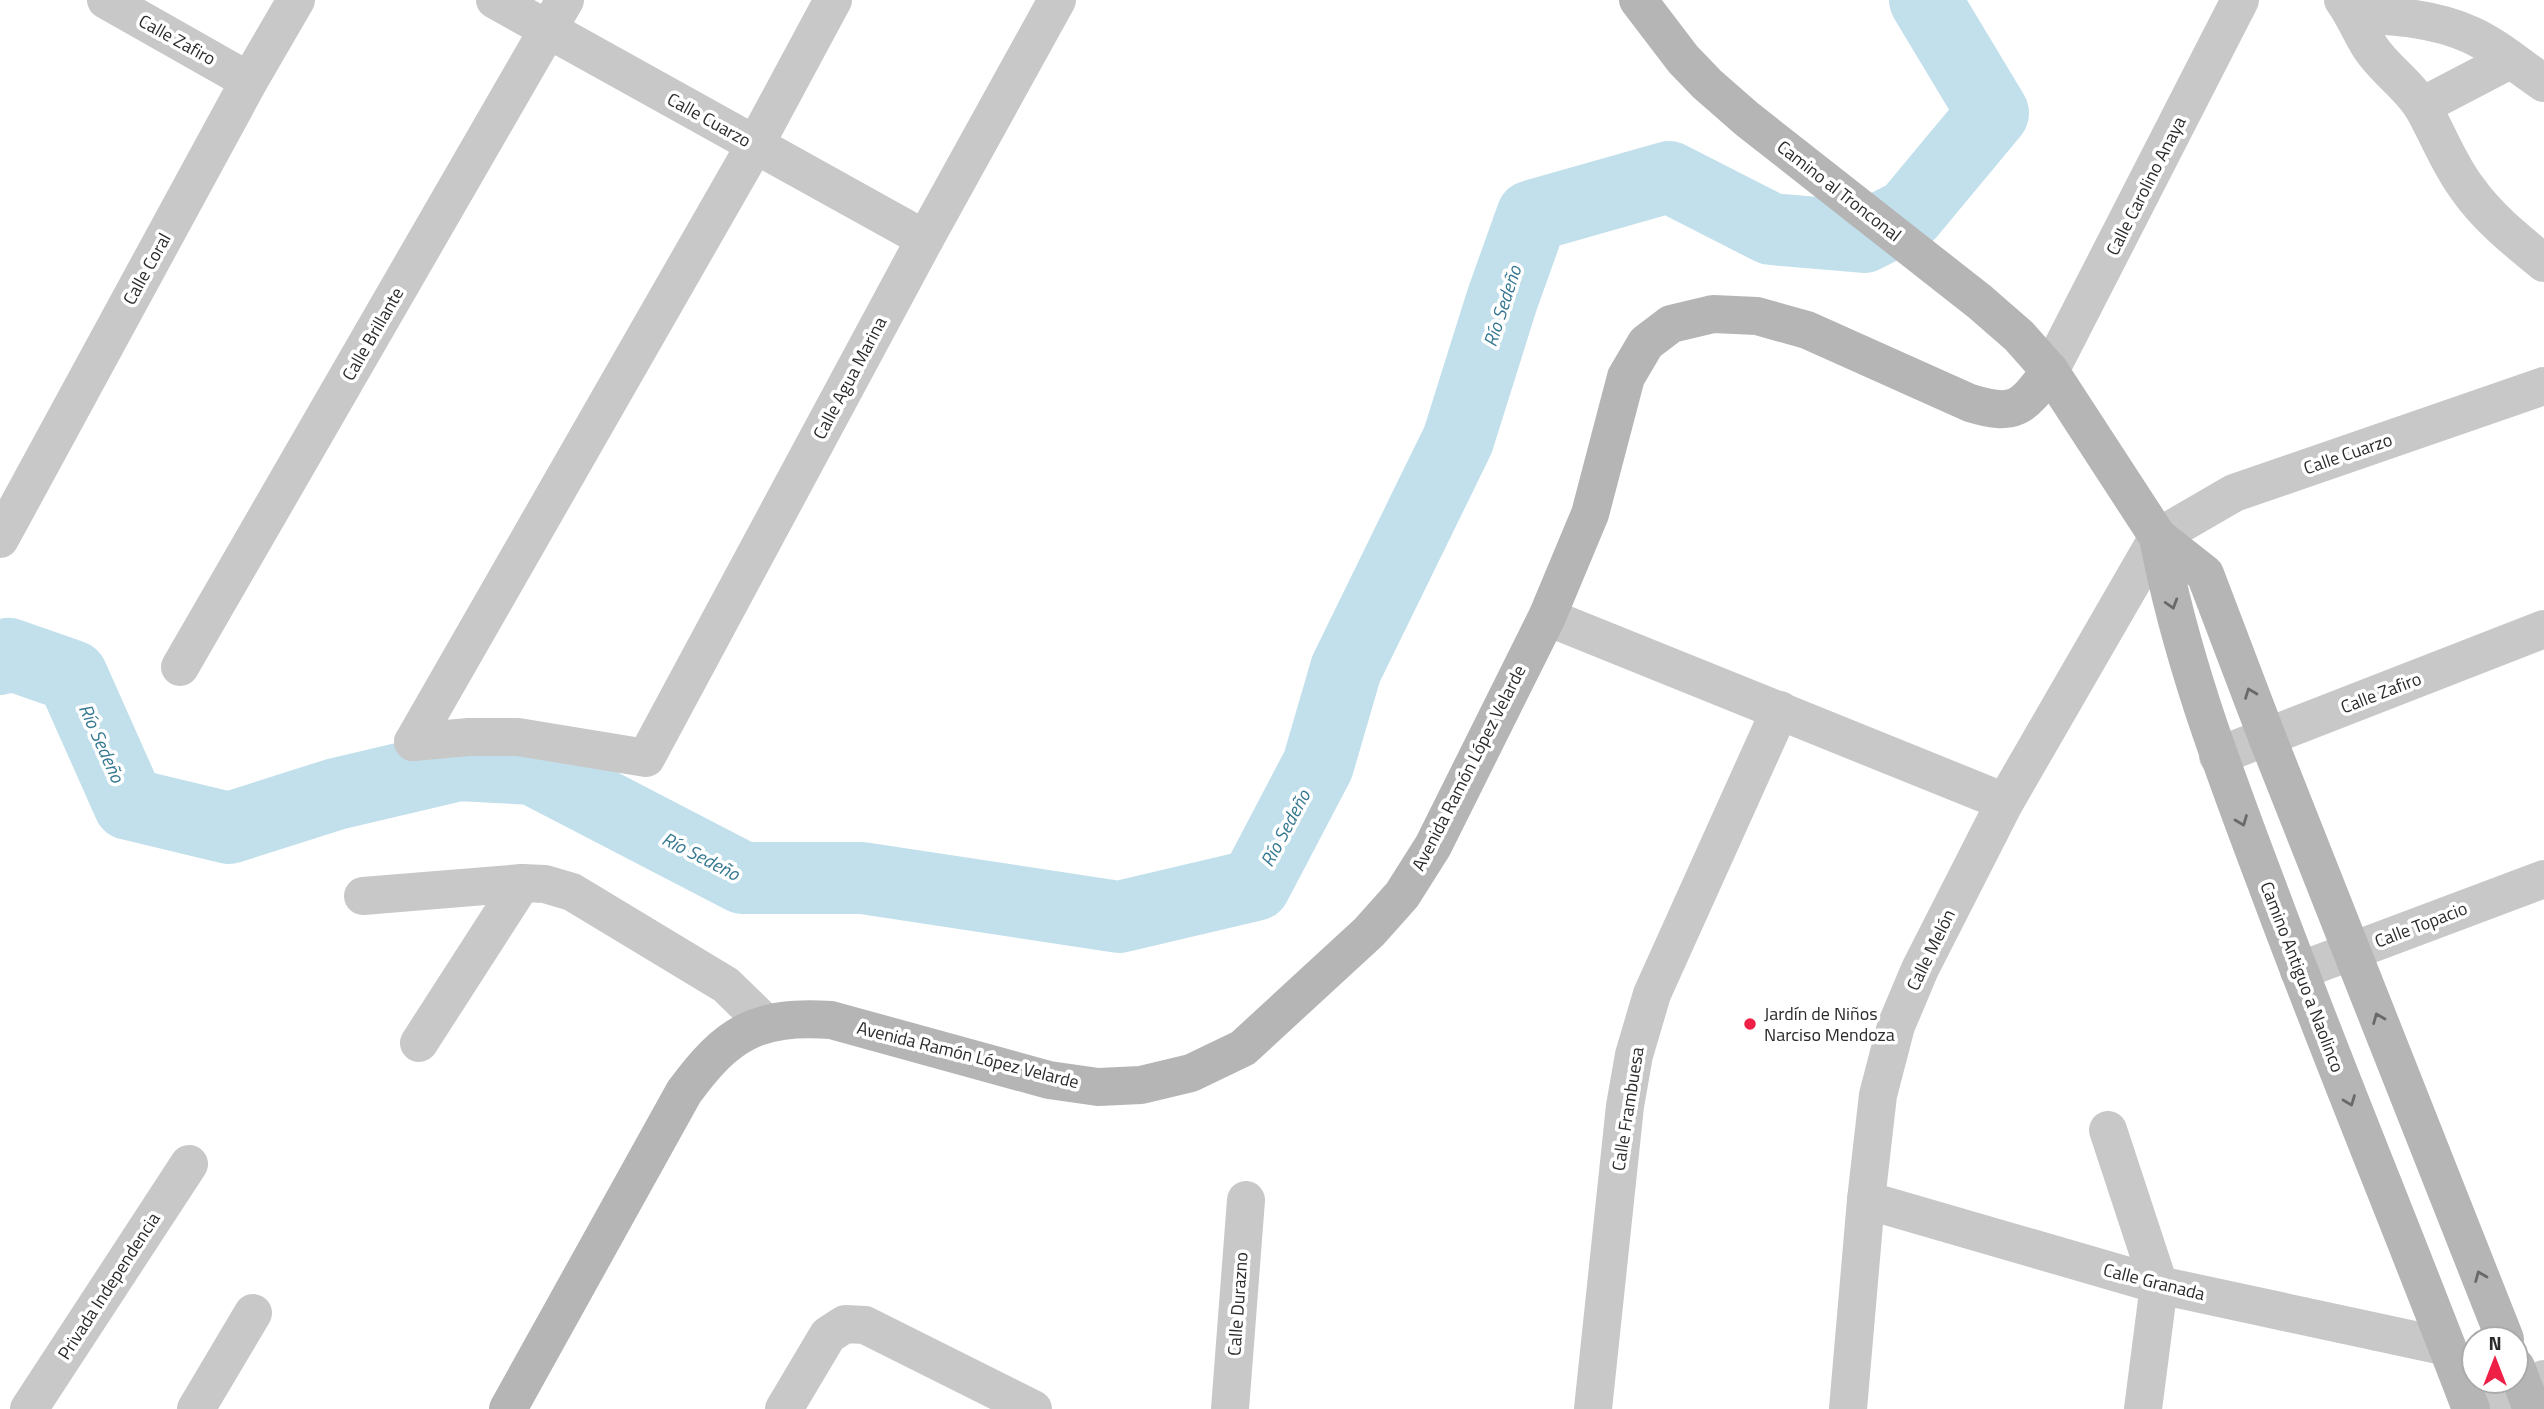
<svg xmlns="http://www.w3.org/2000/svg" width="2544" height="1409" font-family="'Titillium Web',sans-serif">
<rect width="100%" height="100%" fill="#fff"/>
<g fill="none" stroke-linecap="round" stroke-linejoin="round">
<path stroke="#c1e0ec" stroke-width="72" d="M0 659 9 654 72 676 129 804 229 828 336 794 459 765 533 769 743 878H862L1119 917 1255 885 1318 765 1346 669 1458 440 1502 300 1532 216 1669 177 1771 229 1864 237 1909 214 1993 113 1925 0"/>
<g stroke="#c8c8c8" stroke-width="38">
<path d="M106 0 249 81"/>
<path d="M495 0 925 239"/>
<path d="M2343 0C2354 15 2360 31 2370 47 2384 69 2409 85 2423 108 2438 134 2448 163 2467 188 2488 218 2516 240 2544 263"/>
<path d="M2354 14C2394 16 2434 18 2471 35 2496 46 2521 68 2544 83"/>
<path d="M2422 106 2510 60"/>
<path d="M2050 371 2240 0"/>
<path d="M0 539 249 81 296 0"/>
<path d="M1547 617 2005 802"/>
<path d="M180 667 565 0"/>
<path d="M413 742 469 737H518L646 758 925 239 1057 0"/>
<path d="M413 742 755 145 833 0"/>
<path d="M2218 756 2544 629"/>
<path d="M363 896 522 883 545 884 572 892 726 985 765 1023"/>
<path d="M2299 971 2544 879"/>
<path d="M419 1043 522 883"/>
<path d="M2108 1130 2159 1285 2143 1409"/>
<path d="M1866 1200 2159 1285 2447 1347"/>
<path d="M2471 1407 2544 1379"/>
<path d="M29 1409 189 1164"/>
<path d="M196 1409 253 1313"/>
<path d="M784 1409 828 1335 845 1324 865 1325 1033 1409"/>
<path d="M1230 1409 1246 1200"/>
<path d="M1593 1409 1625 1106 1634 1055 1652 994 1780 710"/>
<path d="M1848 1409 1866 1200 1878 1095 1896 1026 1920 969 2005 802 2158 537 2234 493 2544 386"/>
</g>
<g stroke="#b5b5b5" stroke-width="38">
<path d="M1638 0 1683 59 1707 84 1747 119 1980 302 2019 336 2050 371 2158 537 2205 574 2267 737 2505 1339"/>
<path d="M2158 537C2181 661 2227 779 2271 896 2335 1068 2406 1238 2471 1409"/>
<path d="M2516 1367 2532 1409"/>
<path d="M508 1409 684 1092C727 1033 757 1015 831 1020L1049 1080 1098 1087 1141 1085 1191 1073 1243 1048 1369 932 1402 895 1433 846 1547 617 1590 514 1626 377 1646 343 1671 324 1713 314 1757 316 1807 330 1970 403C2016 417 2022 408 2050 371"/>
</g>
</g>
<defs><path id="oneway-chevron" d="M-2-3.5L2.5 0L-2 3.5" fill="none" stroke-width="1.6" stroke-linecap="round" stroke-linejoin="round" transform="scale(1.75)"/></defs>
<g stroke="#696969">
<use href="#oneway-chevron" transform="translate(2172 604) rotate(73)"/>
<use href="#oneway-chevron" transform="translate(2250 693) rotate(-111)"/>
<use href="#oneway-chevron" transform="translate(2242 821) rotate(69)"/>
<use href="#oneway-chevron" transform="translate(2378 1018) rotate(-112)"/>
<use href="#oneway-chevron" transform="translate(2350 1101) rotate(69)"/>
<use href="#oneway-chevron" transform="translate(2480 1276) rotate(-112)"/>
</g>
<circle fill="#ef2046" stroke="#fff" stroke-width="2.5" cx="1750" cy="1024" r="7"/>
<g text-anchor="middle" stroke-width="7" stroke-linejoin="round" paint-order="stroke">
<g font-size="18" fill="#2b2b2b" stroke="#fff">
<text transform="translate(177 40) rotate(29)" y="6">Calle Zafiro</text>
<text transform="translate(709 120) rotate(29)" y="6">Calle Cuarzo</text>
<text transform="translate(2146 186) rotate(-63)" y="6">Calle Carolino Anaya</text>
<text transform="translate(1839 191) rotate(38)" y="6">Camino al Tronconal</text>
<text transform="translate(147 269) rotate(-61)" y="6">Calle Coral</text>
<text transform="translate(373 334) rotate(-60)" y="6">Calle Brillante</text>
<text transform="translate(850 378) rotate(-62)" y="6">Calle Agua Marina</text>
<text transform="translate(2348 454) rotate(-19)" y="6">Calle Cuarzo</text>
<text transform="translate(2381 693) rotate(-21)" y="6">Calle Zafiro</text>
<text transform="translate(1469 768) rotate(-63)" y="6">Avenida Ramón López Velarde</text>
<text transform="translate(2421 925) rotate(-21)" y="6">Calle Topacio</text>
<text transform="translate(1931 950) rotate(-64)" y="6">Calle Melón</text>
<text transform="translate(2302 977) rotate(69)" y="6">Camino Antiguo a Naolinco</text>
<text transform="translate(968 1055) rotate(14)" y="6">Avenida Ramón López Velarde</text>
<text transform="translate(1628 1109) rotate(-81)" y="6">Calle Frambuesa</text>
<text transform="translate(2154 1282) rotate(14)" y="6">Calle Granada</text>
<text transform="translate(109 1286) rotate(-57)" y="6">Privada Independencia</text>
<text transform="translate(1238 1304) rotate(-86)" y="6">Calle Durazno</text>
</g>
<g font-size="18" fill="#2b2b2b" stroke="#fff" text-anchor="start">
<text x="1764" y="1020">Jardín de Niños<tspan x="1764" dy="21">Narciso Mendoza</tspan></text>
</g>
<g font-size="19" font-style="italic" fill="#367891" stroke="#fff">
<text transform="translate(1502 306) rotate(-72)" y="7">Río Sedeño</text>
<text transform="translate(102 743) rotate(66)" y="7">Río Sedeño</text>
<text transform="translate(1285 828) rotate(-62)" y="7">Río Sedeño</text>
<text transform="translate(701 856) rotate(27)" y="7">Río Sedeño</text>
</g>
</g>
<g transform="translate(2495 1360)"><circle r="33" fill="#ffffff" stroke="#aaaaaa" stroke-width="2"/>
<path d="M0-5L12 26L0 18L-12 26Z" fill="#ef2046"/>
<text y="-10" font-size="19" font-weight="bold" text-anchor="middle" fill="#2b2b2b">N</text>
</g>
</svg>
